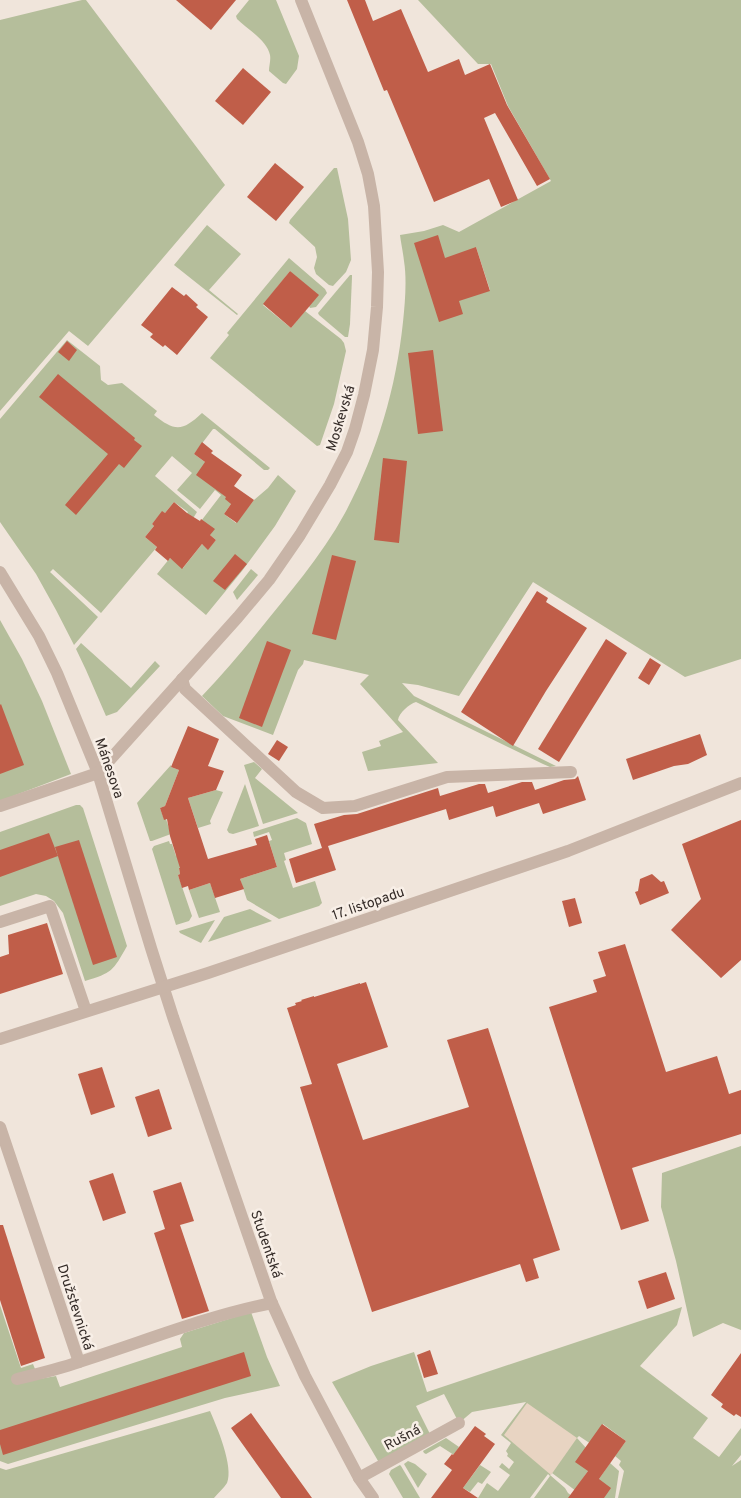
<svg xmlns="http://www.w3.org/2000/svg" width="741" height="1498" font-family="Overpass,sans-serif">
<rect width="100%" height="100%" fill="#f0e5db"/>
<g fill="#b5be9b" fill-rule="evenodd">
<path d="M82 0H86L225 185 88 346 69 331 0 411V20Z"/>
<path d="M249 0H276L299 56 297 69 286 84 283 83 269 71C269 66 271 60 270 55 267 40 247 29 237 19L236 16Z"/>
<path d="M418 0H741V659L685 677 533 582 459 696 418 685 402 683 414 696 556 766 550 767 543 764 416 702C409 704 399 713 398 720L438 763 368 771 362 752 381 746 379 741 403 732 360 684 369 675 304 660 303 664 298 670 273 735 223 716 202 696C221 676 240 654 257 633 288 594 321 557 345 513 377 453 396 389 403 322 405 302 407 280 404 261 403 252 401 243 400 235L424 231 443 225 459 232 551 181 508 106 491 64H478ZM476 247 490 290 476 295Z"/>
<path d="M334 168H337L348 219 351 260 346 272 333 286 329 285 316 274 314 268 317 257 315 247 289 223 290 220Z"/>
<path d="M207 225 241 254 209 290 238 314 237 315 174 265Z"/>
<path d="M289 258 325 289 327 293 316 307 310 308 290 271 263 305 291 328 305 311 341 339 344 343 346 351 334 404 320 445 317 446 210 358 229 335 227 333Z"/>
<path d="M350 275H352V277L350 324 348 337H345L319 315 318 313Z"/>
<path d="M67 340 100 366 101 380 108 385 122 383 157 411 154 415C175 432 183 431 202 413L270 468 268 470H264L215 429H213L194 454 205 462 231 504 224 514 236 523 254 500 268 488 278 475 296 491 275 526 242 571 206 615 157 574 170 558 183 568 202 544 208 549 216 540 198 525 221 495 215 490 200 509 177 490 192 473 172 456 155 476 197 512 192 520 186 515 188 512 174 502 165 513 162 512 152 524 154 526 145 537 157 547 101 613 53 569 50 572 98 617 74 645 56 610 36 574 0 522V419Z"/>
<path d="M251 569 258 575 237 600 233 592Z"/>
<path d="M0 620 22 659 42 701 71 774 0 801Z"/>
<path d="M81 643 131 688 155 661 160 666 117 712 106 716 86 670 76 649Z"/>
<path d="M254 762 262 769 255 778 298 813 263 824 244 765Z"/>
<path d="M171 765V767L179 770 165 806 160 808 164 819H166L171 834 152 841H150L137 803Z"/>
<path d="M245 784 259 826 233 834 229 833 227 830Z"/>
<path d="M216 790 223 792 210 821 211 824 198 828 188 798Z"/>
<path d="M76 805H80L83 808 127 946C113 971 112 973 85 981L63 913 54 901 46 896 36 894 0 906V832Z"/>
<path d="M297 818 306 823 312 844 284 853 286 860 284 861 293 888 315 881 322 903 319 906 279 919 247 900 240 879 277 867 269 841 272 840 269 832 254 837 253 832Z"/>
<path d="M169 841 170 844H172L176 856 178 855 182 867 179 868 180 874 178 875 192 916 189 921 176 925 152 849 154 846Z"/>
<path d="M210 883 220 912 199 918 189 890Z"/>
<path d="M250 909 272 921 208 942 224 917Z"/>
<path d="M215 920 201 943 180 933 179 931Z"/>
<path d="M741 1146V1330L723 1323 693 1337 676 1261 661 1207 662 1173Z"/>
<path d="M0 1305 21 1368 33 1364 39 1379 56 1376 60 1387 182 1347 180 1339 184 1333 251 1312 267 1357 280 1386 225 1398 8 1464 0 1461Z"/>
<path d="M682 1307 677 1325 640 1366 708 1418 693 1438 719 1457 741 1428V1455L732 1466 741 1460V1498H618L624 1471 619 1465 621 1461 615 1456 626 1441 603 1424 596 1434 591 1444 579 1436 577 1438 587 1449 588 1471 581 1481 576 1491 552 1473 550 1475 565 1488 568 1493 572 1496 571 1498H534L550 1476 548 1474 530 1498H478L487 1483 498 1491 510 1475 499 1467 502 1463 509 1469 514 1462 507 1456 508 1454 506 1451 511 1443 501 1435 526 1402 472 1412 459 1423 444 1394 416 1406 432 1438 381 1466 332 1382 371 1366 414 1352 427 1392Z"/>
<path d="M210 1411C217 1427 234 1467 227 1483 224 1488 218 1493 214 1498H0V1468L6 1470Z"/>
<path d="M446 1438 459 1447 454 1455 440 1446 426 1454 424 1453 423 1451Z"/>
<path d="M408 1461 415 1464 427 1474 418 1488 404 1464Z"/>
<path d="M610 1463 619 1471 615 1498H604L599 1479Z"/>
<path d="M400 1465 401 1466 420 1498H403L389 1474 391 1470Z"/>
<path d="M480 1465 491 1472 482 1484 478 1482 470 1492 463 1488Z"/>
</g>
<path fill="#e8d4c2" d="M527 1403 577 1438 551 1475 504 1435Z"/>
<g fill="#c05e49">
<path d="M176 0H236L211 30Z"/>
<path d="M347 0H365L373 21 401 9 428 72 459 59 465 75 490 64 507 105 550 179 537 186 495 113 484 118 518 200 501 207 489 179 434 202 387 90 384 91Z"/>
<path d="M243 68 271 92 243 125 215 101Z"/>
<path d="M275 163 304 187 276 221 247 197Z"/>
<path d="M438 235 445 258 476 247 490 291 459 301 463 314 439 322 414 243Z"/>
<path d="M290 271 319 295 291 328 263 304Z"/>
<path d="M172 287 184 296 186 294 198 305 196 307 208 317 177 355 165 345 163 347 150 337 153 334 141 325Z"/>
<path d="M67 341 77 350 69 361 58 352Z"/>
<path d="M433 350 443 431 418 434 408 353Z"/>
<path d="M58 374 135 438 134 440 142 446 124 468 119 464 76 515 65 505 108 454 39 397Z"/>
<path d="M202 442 213 451 211 453 242 475 234 486 254 500 237 523 224 514 231 504 225 499 226 497 196 475 205 462 194 454Z"/>
<path d="M383 458 407 461 399 543 374 540Z"/>
<path d="M174 502 187 513 200 521 201 519 215 529 210 535 216 540 208 550 202 544 182 569 170 558 168 561 155 550 157 547 145 537 154 526 152 524 162 511 165 513Z"/>
<path d="M235 554 247 564 225 590 213 581Z"/>
<path d="M332 555 356 561 336 640 312 634Z"/>
<path d="M537 591 548 598 546 602 587 628 546 691 513 746 461 712Z"/>
<path d="M606 639 627 653 559 762 538 749Z"/>
<path d="M267 641 291 650 262 727 239 718Z"/>
<path d="M650 658 661 665 649 685 638 678Z"/>
<path d="M1 704 24 765 0 774V705Z"/>
<path d="M188 726 219 739 208 766 224 771 216 790 188 798 208 859 257 845 255 839 267 835 277 867 240 879 244 889 215 898 210 883 189 890 188 886 182 888 178 875 180 874 179 868H180L170 836 167 819 164 820 160 808 165 806 179 770 171 767Z"/>
<path d="M700 734 707 755 688 764 674 766 633 780 626 759Z"/>
<path d="M277 740 288 747 279 761 268 754Z"/>
<path d="M578 776 586 800 543 814 539 803 496 817 493 806 449 820 446 809 328 846 336 870 296 883 289 859 322 848 314 824 344 815 357 814 438 788 440 796 479 784H485L488 793 522 782H532L535 790 564 780 575 779Z"/>
<path d="M741 820V960L721 978 671 930 701 899 682 844Z"/>
<path d="M49 833 58 856 0 877V850Z"/>
<path d="M79 840 117 957 93 965 55 847Z"/>
<path d="M652 874 661 882 664 881 669 893 640 905 635 892 638 891 640 879Z"/>
<path d="M575 898 582 923 569 927 562 901Z"/>
<path d="M47 923 63 974 0 994V957L9 954 8 935Z"/>
<path d="M625 944 666 1072 717 1056 729 1094 741 1090V1134L632 1168 649 1221 621 1230 549 1007 597 992 593 980 606 976 598 952Z"/>
<path d="M366 982 388 1047 337 1064 363 1140 469 1107 447 1040 488 1028 560 1250 533 1259 539 1278 526 1282 520 1264 372 1312 300 1087 312 1084 287 1008 296 1005 295 1003 302 1001 301 1000 314 996V997L360 983V984Z"/>
<path d="M102 1067 115 1107 91 1115 78 1074Z"/>
<path d="M159 1089 172 1129 148 1137 135 1097Z"/>
<path d="M113 1173 126 1213 103 1221 89 1181Z"/>
<path d="M181 1182 194 1221 180 1225 209 1311 182 1319 154 1233 165 1229 153 1191Z"/>
<path d="M0 1225H3L45 1358 21 1366 0 1300Z"/>
<path d="M666 1272 675 1299 647 1309 638 1281Z"/>
<path d="M430 1350 438 1374 424 1378 417 1355Z"/>
<path d="M244 1352 251 1376 3 1455 0 1444V1430Z"/>
<path d="M741 1353V1417L736 1414 734 1416 721 1407 723 1404 711 1395Z"/>
<path d="M251 1413 276 1448 312 1498H281L231 1428Z"/>
<path d="M602 1424 626 1441 599 1479 611 1488 604 1498H568L588 1471 575 1462Z"/>
<path d="M475 1426 486 1434 484 1436 495 1444 463 1488 478 1498H431L452 1470 444 1464 452 1454 453 1455Z"/>
</g>
<g fill="none" stroke-linecap="round" stroke-linejoin="round">
<g stroke="#c8b4a7" stroke-width="12">
<path d="M0 572 39 636 57 673 98 773 151 948 173 1017 271 1301 305 1376 359 1478 373 1498"/>
<path d="M182 679 185 689 296 792 323 808 355 806 447 777 571 772"/>
<path d="M0 806 98 773 238 617 269 580 300 535 330 485 347 452 355 429 364 395 373 350 377 307 378 272 374 206 368 174 358 142 301 0"/>
<path d="M0 922 50 906 86 1011"/>
<path d="M0 1127 79 1362"/>
<path d="M17 1379C38 1374 59 1369 79 1362 143 1342 206 1316 272 1303"/>
<path d="M359 1478 459 1423"/>
</g>
<path stroke="#c8b4a7" stroke-width="12" d="M0 1039 208 973 568 851 741 783"/>
</g>
<g text-anchor="middle" stroke-width="5" stroke-linejoin="round" paint-order="stroke">
<g font-size="14" fill="#342b27" stroke="#f8efe7">
<text transform="translate(340 418) rotate(-73)" y="5">Moskevská</text>
<text transform="translate(110 768) rotate(71)" y="5">Mánesova</text>
<text transform="translate(368 903) rotate(-19)" y="5">17. listopadu</text>
<text transform="translate(267 1244) rotate(71)" y="5">Studentská</text>
<text transform="translate(76 1307) rotate(72)" y="5">Družstevnická</text>
<text transform="translate(402 1437) rotate(-28)" y="5">Rušná</text>
</g>
</g>
</svg>
